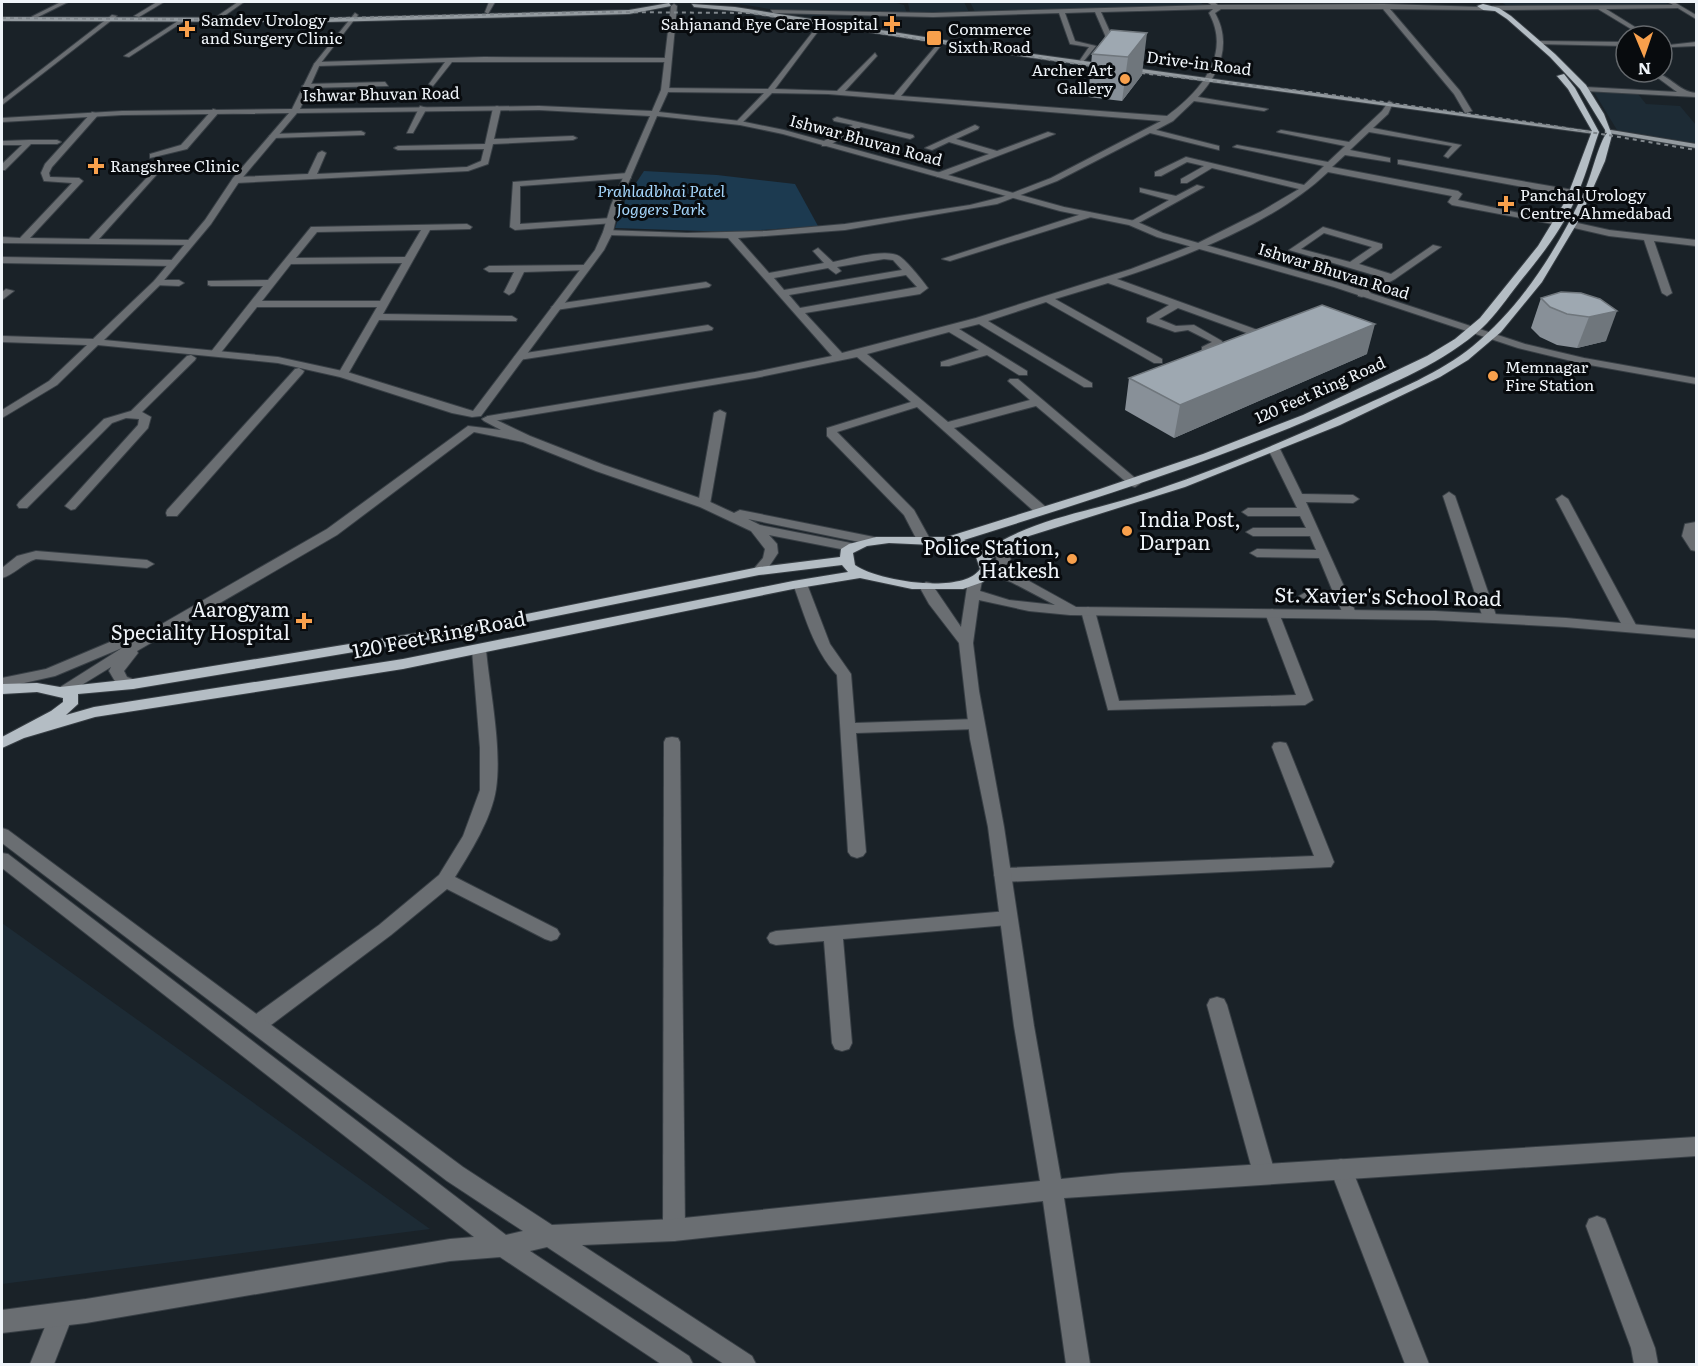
<svg xmlns="http://www.w3.org/2000/svg" width="1698" height="1366" font-family="Literata,serif">
<rect width="100%" height="100%" fill="#1a2228"/>
<g fill="#1d2b35">
<path d="M728 2H893L904 5 907 13 829 12 818 17Z"/>
<path d="M902 2H964L969 12 910 13 908 3Z"/>
<path d="M970 2H1200L1206 7 975 12Z"/>
<path d="M1501 2H1665L1672 6 1509 7Z"/>
<path d="M1594 92 1638 94 1646 104 1680 106 1696 125V143L1617 130Z"/>
<path d="M2 923 430 1229 2 1284Z"/>
</g>
<path fill="#1c3a50" d="M644 171 717 175 795 184 818 226 732 232 615 228 626 198Z"/>
<g fill="none" stroke-linecap="round" stroke-linejoin="round">
<g stroke="#383f45" stroke-width="2">
<g id="minor">
<path d="M61 2H68L32 20 27 19Z"/>
<path d="M157 2H164L139 17 134 16Z"/>
<path d="M238 2H244L217 21H213V19Z"/>
<path d="M489 2H495L488 14 485 12Z"/>
<path d="M1208 2H1214L1218 5 1384 4 1484 7 1482 10 1390 9 1460 91 1472 111 1465 113 1454 94 1383 9H1221L1215 13C1232 43 1220 74 1198 97L1268 109 1264 111 1194 101 1173 121 1156 130 1219 146V150L1150 133 1057 181 997 204 845 230 738 238 769 273 824 263 813 251 818 248 833 262C848 259 886 248 899 256 907 261 922 280 928 288L920 294 805 313 842 353 976 318 1131 269 1196 244 1260 212 1299 189 1212 168 1187 183H1181V179L1204 166 1187 162 1161 176H1155V172L1186 157 1304 185 1324 166 1233 147 1237 145 1328 162 1345 146 1277 132 1281 130 1349 142 1382 111 1389 101 1393 103 1388 114 1373 128 1461 145 1448 158 1444 156 1452 146 1369 132 1350 150 1390 158V162L1345 155 1332 167 1458 191 1462 194 1458 200 1562 222 1558 225 1452 205 1448 202 1452 196 1328 172C1276 222 1186 257 1117 279L1274 336V340H1266L1178 308 1159 319 1176 326 1194 325 1222 341 1221 347 1202 351V347L1212 342 1188 330 1175 332 1147 322V318L1169 305 1108 283 1055 299 1162 359V363H1154L1046 302 988 321 1092 383V387H1084L979 324 959 329 1027 371V375H1019L987 355 949 366H941V362L979 350 949 332 867 354 948 422 1030 400 1008 381 1010 379H1018L1141 483 1135 487 1131 486 1036 406 954 428 1047 508 1048 511 1042 515 1037 514 917 407 837 432 914 510 930 539 923 543 918 542 904 515 827 436V428L911 402 857 357 755 378 488 422 482 419 488 416 755 372 832 356 728 238 608 235 603 232 605 230 687 233 766 231 845 224 970 205 1002 197 1051 178 1161 121 828 94 772 93 740 125 736 123 737 121 764 93 665 92 662 88 768 89 822 20 825 22 775 89 837 91 875 53 877 56 845 91 894 95 941 40 943 43 901 96 1167 116C1200 92 1232 55 1209 13L1213 9 1101 12 1115 43 1102 47 1100 44 1108 42 1095 12 1065 13 1075 41 1096 46 1083 62 1080 60 1089 47 1070 44 1059 13 933 17 773 13 771 10 933 13 1211 5ZM884 259 893 260 902 270 784 290 774 278 828 268 836 274 841 271 837 267ZM906 275 917 287 800 308 789 295Z"/>
<path d="M1678 5 1680 8 1606 9 1643 32 1641 35 1598 9 1493 10 1490 8 1493 6Z"/>
<path d="M181 19 186 20 129 57 124 56Z"/>
<path d="M1539 41 1626 42V46L1537 44Z"/>
<path d="M1696 42V46L1672 47 1669 45Z"/>
<path d="M484 57 667 58 670 60 667 62H452L433 86 429 84 445 62 317 66 314 64 317 62Z"/>
<path d="M1650 72C1668 72 1678 92 1696 93V97L1585 91 1581 89 1585 87 1677 92Z"/>
<path d="M385 82 388 86 306 88 302 86 306 84Z"/>
<path d="M420 106 427 108 413 133H407Z"/>
<path d="M497 106 501 108 494 139 573 136 577 138 573 140 493 144 488 164 468 171 236 183 232 180 236 177 308 174 318 153 322 151 326 153 317 174 467 167 481 161 484 149 398 150 394 148 398 146 485 144 493 108Z"/>
<path d="M213 109 220 111 187 149 150 158V154L181 145Z"/>
<path d="M92 112 99 114 52 167 49 173 50 177 79 178 83 181 30 238 89 239 156 168H159V172L99 239 190 240 193 241V245L2 243V237L20 238 72 183 44 181 41 173 45 164Z"/>
<path d="M837 117 913 135 914 137 910 139 861 127 828 146H822V142L853 125 834 121 833 119Z"/>
<path d="M975 125 979 127 978 129 956 139 997 151 1048 132 1055 134 943 177H937V173L989 154 949 142 932 150 925 148Z"/>
<path d="M361 131 365 133 364 135 273 138 269 136 273 134Z"/>
<path d="M29 140H57L61 142 57 144H31L5 170H2V164L22 145H2V141Z"/>
<path d="M1401 160 1573 190 1577 193 1573 196 1398 164V160Z"/>
<path d="M628 173 631 174V178L520 186V224L611 218 614 219V223L515 230 510 227 513 182Z"/>
<path d="M1197 185 1204 187 1135 225 1128 223 1169 200 1140 192V188L1176 196Z"/>
<path d="M1088 212 1091 213V217L950 261 942 259Z"/>
<path d="M1573 222 1609 230 1696 240V246L1654 241 1672 293 1667 296 1662 293 1644 240 1609 236 1570 227 1568 225Z"/>
<path d="M467 224 472 227 470 229 430 230 383 314 512 316 517 319 516 321 379 320 348 374 343 377 338 374 377 307H257L219 355H211L210 353 263 286H211L208 285V281L268 280 311 227ZM421 230 405 257 296 258 317 232ZM402 263 380 301H262L291 264Z"/>
<path d="M1323 227 1382 244V248L1359 264 1391 274 1433 245 1441 247 1395 279 1362 297 1358 296V292L1384 278 1289 250ZM1324 233 1372 247 1350 262 1301 249Z"/>
<path d="M2 257 173 260 178 263 173 266 2 263Z"/>
<path d="M586 265 589 266V270L524 272 514 292 509 295 504 292 514 272H489L484 269 489 266Z"/>
<path d="M157 280H179L184 283 179 286 154 285V281Z"/>
<path d="M706 282 711 285 709 287 556 310 551 307 556 304Z"/>
<path d="M6 289 14 291 2 300V292Z"/>
<path d="M708 325 713 328 712 330 519 360 514 357 519 354Z"/>
<path d="M191 355 196 358 195 360 142 412 151 417 148 428 75 509 71 510 65 506 138 425 139 419 126 418 112 423 27 508H19L17 505 19 502 104 419 131 411 187 356Z"/>
<path d="M299 368 304 371 303 373 177 516H167L166 513 167 510 295 369Z"/>
<path d="M720 410 726 413 710 504 704 508 698 504 714 413Z"/>
<path d="M1274 445 1280 449 1302 494 1353 495 1359 499 1353 503 1306 502 1356 613 1354 616H1344L1337 600H1306L1299 596 1306 592H1333L1319 558 1257 557 1250 553 1257 549 1316 550 1310 536H1253L1246 532 1253 528H1306L1300 516H1248L1242 512 1248 508H1297L1268 449Z"/>
<path d="M1449 492 1455 496 1497 618 1495 621 1490 622 1483 618 1443 496Z"/>
<path d="M1562 495 1568 499 1637 627 1635 630H1625L1623 627 1556 499Z"/>
<path d="M1696 522V551L1691 550 1682 536 1685 524Z"/>
<path d="M36 551 147 560 154 564 147 568 36 559C23 563 14 575 2 578V568L17 556Z"/>
<path d="M800 580 807 584 830 644 851 674 855 723 976 719 984 724 976 729 856 733 866 852 863 856 857 858 851 856 848 852 837 675C813 649 805 616 793 584Z"/>
<path d="M1088 607 1095 611 1119 701 1296 695 1265 613 1272 609 1279 613 1313 700 1305 705 1108 710 1081 611Z"/>
<path d="M479 645 486 650C490 691 502 749 496 789 492 818 470 853 455 877L557 929 560 934 557 939 551 941 545 939 447 889 391 935 263 1031 256 1033 249 1031 246 1025 249 1019 379 925 439 875 463 836 480 790V748L472 650Z"/>
<path d="M672 737 678 738 680 742 685 1230 682 1237 674 1241 666 1237 663 1230 664 742 666 738Z"/>
<path d="M1280 742 1286 743 1288 747 1334 862 1331 867 1003 882 997 880 994 875 997 870 1003 868 1314 856 1272 747 1274 743Z"/>
<path d="M1008 911 1014 913 1017 918 1014 923 1008 925 843 939 852 1043 849 1049 842 1051 835 1049 832 1043 824 941 776 945 770 943 767 938 770 933 776 931Z"/>
<path d="M1217 997 1224 999 1227 1005 1275 1173 1272 1180 1264 1183 1256 1180 1253 1173 1207 1005 1210 999Z"/>
<path d="M1341 1159 1349 1162 1352 1169 1429 1364H1405L1330 1169 1333 1162Z"/>
<path d="M1597 1216 1605 1219 1608 1226 1655 1348 1658 1364H1634L1631 1348 1586 1226 1589 1219Z"/>
<path d="M61 1303 69 1307 73 1315 54 1364H30L53 1307Z"/>
</g>
</g>
<g stroke="#383f45" stroke-width="2">
<g id="tertiary">
<path d="M1668 2H1674L1696 15V19Z"/>
<path d="M674 4 677 6 669 90 659 112 740 121 784 130 1064 207 1135 221 1163 233 1340 283 1525 344 1584 358 1696 378V384L1584 364 1518 348 1334 287 1157 237 1129 225 1060 211 783 134 740 125 657 116 619 205 613 232 604 250 481 416 472 417 452 413 340 377 278 363 98 345 57 385 2 418V410L49 381 87 345 2 342V336L93 339 154 281 205 220 233 178 289 113 122 115 2 122V118L122 111 292 109 314 64 355 13 358 15 320 64 300 109 539 106 652 111 661 90 671 6ZM539 110 650 116 611 205 603 232 595 250 473 411 347 372 278 357 104 340 160 285 211 224 239 182 297 113Z"/>
<path d="M112 15 117 16 2 105V100Z"/>
<path d="M488 416 530 436 604 465 708 501 734 513 740 510 874 537 881 541 874 545 748 519 760 525 851 543 858 547 851 551 769 535 777 544 778 553 764 574H754L752 571 763 558 765 549 751 531 700 507 596 471 523 442 474 432 337 535 137 651 138 653 124 671 127 677 138 681 141 684 138 687 133 689 116 683 109 671 111 667 67 694H57L54 691 122 648 55 676 2 688V678L46 669 129 634 134 633 141 636 327 529 468 426 501 430 484 421 482 419Z"/>
<path d="M1002 542 1009 546 1011 564 1020 576 1076 607 1435 611 1566 618 1696 630V638L1566 627 1435 620 1070 615 1029 611 979 600 973 643 979 691 1004 827 1034 1026 1061 1179 1121 1173 1696 1137V1156L1064 1198 1090 1364H1066L1043 1201 674 1241 582 1245 752 1356 756 1364H724L547 1247 530 1251 689 1356 693 1364H661L500 1257 450 1261 86 1323 2 1333V1310L86 1299 450 1239 474 1237 2 868V853L8 854 506 1235 523 1231 447 1181 2 843V828L8 830 463 1167 552 1225 674 1219 1040 1181 1014 1026 988 827 970 739 959 643 929 604 919 586 926 582 931 583 961 627 968 581 975 577 982 581 980 591 1009 600 1055 605 1011 582 982 572 980 569 987 565 1001 569 997 564 995 546Z"/>
</g>
</g>
<g stroke="#383f45" stroke-width="2">
<g id="secondary">
<path d="M669 3 671 6 629 14 326 22 2 21V17L326 18 629 10Z"/>
<path d="M692 4 735 7 1026 53 1599 132 1595 134 1026 57 735 11 694 7Z"/>
<path d="M1605 129 1696 144V148L1608 133H1605Z"/>
</g>
</g>
<g stroke="#383f45" stroke-width="2">
<path id="primary" d="M1483 4 1499 8 1511 16 1555 54 1586 85 1604 114 1612 135 1605 161 1579 220 1542 282 1501 332 1468 360 1440 377 1340 425 1185 487 1029 536 991 559 994 569 983 582 963 589H912L860 578 793 589 403 669 95 717 24 738 2 748V737L51 711 63 702V698L37 692 2 694V684L37 683 60 687 133 679 497 620 759 567 840 557 841 549 849 544 876 537H947L1100 489 1203 454 1303 415 1427 356 1455 339 1480 318 1538 246 1566 200 1592 131 1568 89 1557 76 1564 74 1575 88 1599 132C1591 155 1585 178 1575 200 1561 231 1540 257 1519 283 1507 298 1496 315 1482 328 1445 362 1393 383 1348 403 1223 459 1094 499 964 540L985 551C1030 520 1083 513 1134 497 1210 473 1285 441 1358 408 1397 390 1440 373 1473 346 1522 306 1558 248 1584 192 1591 178 1599 141 1607 133L1580 89 1550 57 1507 19 1495 11 1483 10 1477 6ZM889 543 954 546 965 549 976 557 980 569C963 595 877 581 855 565L853 553 867 546ZM842 565 848 572 793 581 403 659 94 707 66 715 78 704V694L133 689 497 628 759 575Z"/>
</g>
<use href="#minor" fill="#6a6e72" fill-rule="evenodd"/>
<use href="#tertiary" fill="#6a6e72" fill-rule="evenodd"/>
<use href="#secondary" fill="#949ba0" fill-rule="evenodd"/>
<use href="#primary" fill="#b4bdc4" fill-rule="evenodd"/>
<path stroke="#80878c" stroke-width="2" stroke-dasharray="4 4" stroke-linecap="butt" d="M2 18 260 20 597 12 751 13 1123 71 1318 93 1542 124 1696 150"/>
</g>
<g fill="#889098">
<path d="M1111 30 1142 75 1122 101 1088 97 1092 54Z"/>
<path d="M1581 293 1606 341 1577 348 1557 345 1540 337 1531 328 1541 298Z"/>
<path d="M1367 354 1174 438 1125 410 1129 378Z"/>
</g>
<g fill="#6f767c">
<path d="M1147 33 1142 75 1122 101 1128 57Z"/>
<path d="M1617 311 1606 341 1577 348 1589 317Z"/>
<path d="M1375 324 1367 354 1174 438 1180 405Z"/>
</g>
<g fill="#9ea8b1" stroke="#6f767c" stroke-width="1.5">
<path d="M1111 30 1147 33 1128 57 1092 54Z"/>
<path d="M1561 292 1581 293 1600 299 1617 311 1589 317 1567 314 1550 307 1541 298Z"/>
<path d="M1322 305 1375 324 1180 405 1129 378Z"/>
</g>
<g fill="#f8a04c" stroke="#080b0e" stroke-width="2">
<path d="M889 15h6v6h6v6h-6v6h-6v-6h-6v-6h6z"/>
<path d="M184 20h6v6h6v6h-6v6h-6v-6h-6v-6h6z"/>
<rect x="926" y="30" width="16" height="16" rx="3"/>
<circle cx="1125" cy="79" r="6"/>
<path d="M93 157h6v6h6v6h-6v6h-6v-6h-6v-6h6z"/>
<path d="M1503 195h6v6h6v6h-6v6h-6v-6h-6v-6h6z"/>
<circle cx="1493" cy="376" r="6"/>
<circle cx="1127" cy="531" r="6"/>
<circle cx="1072" cy="559" r="6"/>
<path d="M301 612h6v6h6v6h-6v6h-6v-6h-6v-6h6z"/>
</g>
<g text-anchor="middle" stroke-width="6" stroke-linejoin="round" paint-order="stroke">
<g font-size="16" fill="#eff4f9" stroke="#080b0e" text-anchor="start">
<text x="201" y="26">Samdev Urology<tspan x="201" dy="18">and Surgery Clinic</tspan></text>
<text x="878" y="30" text-anchor="end">Sahjanand Eye Care Hospital</text>
<text x="948" y="35">Commerce<tspan x="948" dy="18">Sixth Road</tspan></text>
<text x="1113" y="76" text-anchor="end">Archer Art<tspan x="1113" dy="18">Gallery</tspan></text>
<text x="110" y="172">Rangshree Clinic</text>
<text x="1520" y="201">Panchal Urology<tspan x="1520" dy="18">Centre, Ahmedabad</tspan></text>
<text x="1505" y="373">Memnagar<tspan x="1505" dy="18">Fire Station</tspan></text>
</g>
<g font-size="16" fill="#eff4f9" stroke="#080b0e">
<text transform="translate(1199 63) rotate(7)" y="6">Drive-in Road</text>
<text transform="translate(381 94) rotate(-1)" y="6">Ishwar Bhuvan Road</text>
<text transform="translate(866 140) rotate(15)" y="6">Ishwar Bhuvan Road</text>
<text transform="translate(1334 271) rotate(17)" y="6">Ishwar Bhuvan Road</text>
<text transform="translate(1320 390) rotate(-24)" y="6">120 Feet Ring Road</text>
</g>
<g font-size="16" font-style="italic" fill="#a5d6fc" stroke="#080b0e">
<text x="661" y="197">Prahladbhai Patel<tspan x="661" dy="18">Joggers Park</tspan></text>
</g>
<g font-size="20" fill="#eff4f9" stroke="#080b0e" text-anchor="end">
<text x="1139" y="527" text-anchor="start">India Post,<tspan x="1139" dy="23">Darpan</tspan></text>
<text x="1060" y="555">Police Station,<tspan x="1060" dy="23">Hatkesh</tspan></text>
<text x="290" y="617">Aarogyam<tspan x="290" dy="23">Speciality Hospital</tspan></text>
</g>
<g font-size="20" fill="#eff4f9" stroke="#080b0e">
<text transform="translate(1388 597) rotate(1)" y="7">St. Xavier's School Road</text>
<text transform="translate(439 635) rotate(-11)" y="7">120 Feet Ring Road</text>
</g>
</g>
<rect width="1698" height="1366" fill="none" stroke="#eff4f9" stroke-width="6"/>
<g transform="translate(1644 54) rotate(178)"><circle r="28" fill="#080b0e" stroke="#64686c" stroke-width="1.5"/>
<path d="M0-4.5L10 22L0 15L-10 22Z" fill="#f8a04c"/>
<text y="-9" font-size="16" font-weight="bold" text-anchor="middle" fill="#eff4f9">N</text>
</g>
</svg>
